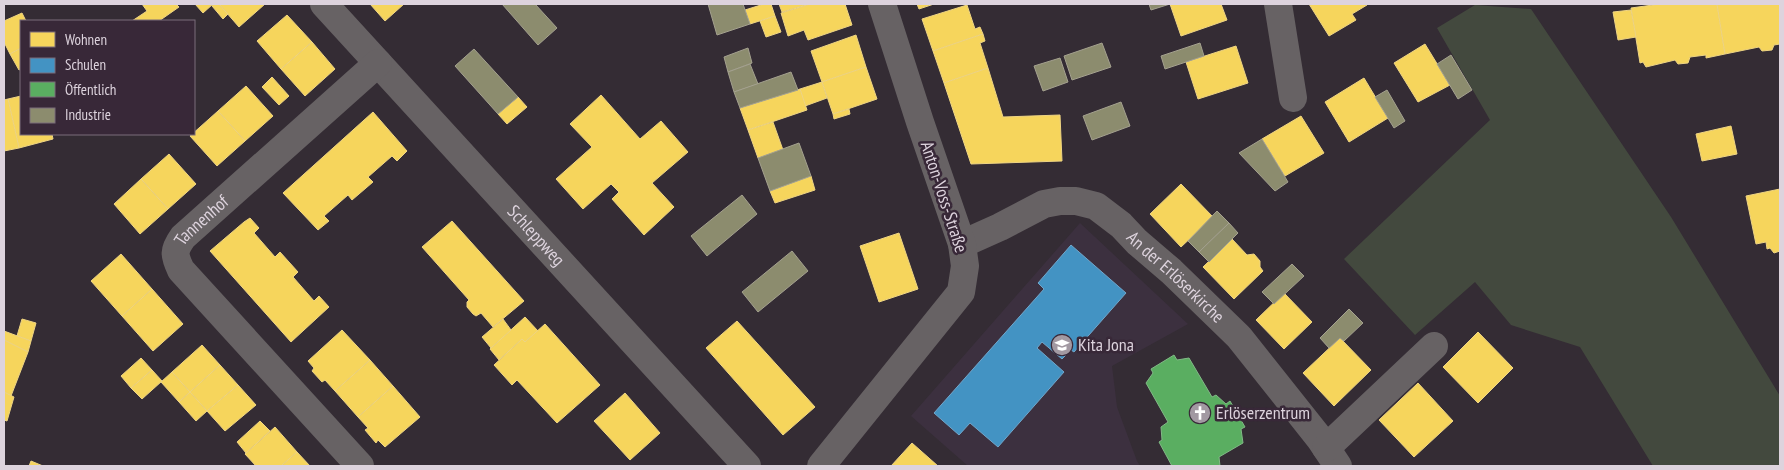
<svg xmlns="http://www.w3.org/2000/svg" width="1784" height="470" font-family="'PT Sans Narrow',sans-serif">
<rect width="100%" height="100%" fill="#342c34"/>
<path fill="#3c303f" d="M1080 223 1188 324 1112 366 1117 407 1137 461 1140 466H968L911 416Z"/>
<path fill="#43493e" d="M1475 5 1531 9 1671 217 1780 396V466H1653L1580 347 1511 325 1475 282 1415 335 1344 259 1490 120 1437 28Z"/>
<g fill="#f6d55c" stroke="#eed483">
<path d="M142 4H176L179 7 159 21H132L147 11Z"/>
<path d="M195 4H213L203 13Z"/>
<path d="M213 4H219L228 14 223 19 212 6Z"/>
<path d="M219 4H265L239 27Z"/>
<path d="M370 4H404L385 21Z"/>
<path d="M764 4H771L775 16 750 24 745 10Z"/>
<path d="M779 4H810L782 12Z"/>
<path d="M810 4H845L852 25 808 40 804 30 788 36 781 13Z"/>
<path d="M917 4H934L919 9Z"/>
<path d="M1170 4H1221L1227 20 1181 36Z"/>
<path d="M1309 4H1366L1367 5 1352 14 1356 20 1329 36Z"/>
<path d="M1660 4H1717L1725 54 1706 58V55L1690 57 1688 63 1678 64 1675 60 1646 67 1643 62 1640 63 1631 8Z"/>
<path d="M1717 4H1780V44L1774 45 1772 50 1762 51 1759 47 1725 54Z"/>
<path d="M967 5 975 29 980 27 983 34 933 51 922 19Z"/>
<path d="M1631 10 1636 37 1618 40 1613 12Z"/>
<path d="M22 13 26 21H21V48L10 54 4 42V21Z"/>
<path d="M287 15 312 42 281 69 257 41Z"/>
<path d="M775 16 781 32 766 37 760 21Z"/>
<path d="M983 34 985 41 980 43 988 68 944 83 933 51Z"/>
<path d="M856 35 866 67 822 82 811 51Z"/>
<path d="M312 42 335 69 305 96 281 69Z"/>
<path d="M1425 44 1450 85 1418 102 1394 63Z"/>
<path d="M1236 46 1248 83 1198 99 1186 62Z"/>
<path d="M21 48V69L19 70 10 54Z"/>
<path d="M866 67 877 99 833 114 822 82Z"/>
<path d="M988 68 1003 117 1060 115 1062 161 971 164 944 83Z"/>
<path d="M272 77 289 96 279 105 262 87Z"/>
<path d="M1364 78 1388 118 1349 142 1325 102Z"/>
<path d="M822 82 827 98 805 106 800 89Z"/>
<path d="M246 86 273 116 245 141 218 111Z"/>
<path d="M800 89 807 110 748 130 740 108Z"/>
<path d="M601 95 640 139 661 121 688 152 652 183 674 207 644 235 612 199 619 192 611 184 583 209 556 179 592 147 570 124Z"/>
<path d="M21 96V134H52L53 139 19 148 8 99Z"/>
<path d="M518 97 527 107 507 124 498 114Z"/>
<path d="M8 99 19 148 4 151V100Z"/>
<path d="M849 109 850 114 834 119 833 114Z"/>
<path d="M218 111 245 141 217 166 190 136Z"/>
<path d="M373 112 407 151 397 161 392 156 368 177 373 182 352 200 348 195 324 216 329 221 318 230 283 193Z"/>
<path d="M1301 116 1324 153 1285 176 1262 139Z"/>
<path d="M773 122 783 150 758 158 748 130Z"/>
<path d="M1731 126 1737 154 1702 161 1696 134Z"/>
<path d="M169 154 196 184 168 209 141 179Z"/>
<path d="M811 176 815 190 775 203 770 191Z"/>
<path d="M141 179 168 209 140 234 114 204Z"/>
<path d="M1181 184 1213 217 1181 247 1150 214Z"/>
<path d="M1780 189V251L1774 253 1770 248 1767 249 1766 242 1756 244 1746 196Z"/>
<path d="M250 218 259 228 254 233 275 257 280 252 298 272 293 277 314 301 319 296 329 307 291 342 210 251 244 222Z"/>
<path d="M452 221 524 301 493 327 481 313 476 316 473 314 467 307V302L469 300 422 247Z"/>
<path d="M899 233 918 289 879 302 860 246Z"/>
<path d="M1232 239 1247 255 1254 254 1260 261V267L1263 271 1234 299 1203 267Z"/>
<path d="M121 254 152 289 122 316 91 281Z"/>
<path d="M152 289 183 324 153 351 122 316Z"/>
<path d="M1284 293 1312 322 1284 349 1256 320Z"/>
<path d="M525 317 538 331 525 342 522 339 499 360 490 349Z"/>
<path d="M22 319 36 323 31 341 17 336Z"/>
<path d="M503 319 511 330 491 348 482 337Z"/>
<path d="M737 321 815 407 783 435 706 348Z"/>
<path d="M545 324 600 385 557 423 517 380 512 385 494 365 522 339 525 342Z"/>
<path d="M342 330 370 360 335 391 325 380 322 382 312 371 314 368 308 361Z"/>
<path d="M4 331 31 341 28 352 4 340Z"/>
<path d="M1478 332 1513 368 1478 403 1443 367Z"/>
<path d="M1340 338 1371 370 1334 406 1303 373Z"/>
<path d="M4 340 28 352 11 396 4 392Z"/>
<path d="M202 345 220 365 190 392 172 372Z"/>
<path d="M141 358 152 370 131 388 121 376Z"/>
<path d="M370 360 393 386 358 417 335 391Z"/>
<path d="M220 365 238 385 207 411 190 392Z"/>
<path d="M152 370 162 381 142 399 131 388Z"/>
<path d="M172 372 190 392 179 402 161 382Z"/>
<path d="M1418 383 1453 421 1414 457 1379 420Z"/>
<path d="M238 385 256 405 225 431 207 411Z"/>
<path d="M393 386 420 417 385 447 378 440 376 443 365 430 368 428 358 417Z"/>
<path d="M4 392 14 397 7 421 4 420Z"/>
<path d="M190 392 207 411 196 421 179 402Z"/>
<path d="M625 393 660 433 630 460 594 421Z"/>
<path d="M260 421 270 431 246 453 237 442Z"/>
<path d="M275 427 297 452 281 466H256L245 454Z"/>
<path d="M912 443 938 466H891Z"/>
<path d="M297 452 310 466H281Z"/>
<path d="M31 461 43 466H29Z"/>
</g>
<path fill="#4393c3" stroke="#71a6cb" d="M1071 245 1126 293 1074 352 1071 350 1062 359 1042 342 1037 348 1064 372 998 447 970 423 959 435 934 413 1044 289 1038 283Z"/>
<path fill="#5aae61" stroke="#81b986" d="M1174 355 1177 360 1189 358 1212 397 1216 395 1226 404 1230 401 1245 427 1241 429 1243 443 1219 457 1220 466H1172L1159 442 1162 440 1161 427 1168 422 1146 383 1153 373 1151 369Z"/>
<g fill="#8c8c6e" stroke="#a4a18f">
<path d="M502 4H535L557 28 538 45Z"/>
<path d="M708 4H743L750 24 717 35Z"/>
<path d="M1149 4H1170L1151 10Z"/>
<path d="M1102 43 1111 67 1072 80 1064 56Z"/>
<path d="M1200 43 1204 56 1165 69 1161 56Z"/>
<path d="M748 48 752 63 728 72 724 57Z"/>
<path d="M474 49 518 97 498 114 455 66Z"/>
<path d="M1451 55 1472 90 1458 99 1437 64Z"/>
<path d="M1060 58 1068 82 1043 91 1034 66Z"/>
<path d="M750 64 758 84 734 92 728 72Z"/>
<path d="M791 72 798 90 740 108 734 92Z"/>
<path d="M1387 90 1405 121 1394 128 1375 97Z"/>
<path d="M1121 102 1130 126 1092 140 1083 116Z"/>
<path d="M1262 139 1288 182 1275 191 1239 153Z"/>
<path d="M799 143 811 176 770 191 758 158Z"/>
<path d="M742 195 757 214 707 256 691 236Z"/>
<path d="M1217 211 1229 223 1199 252 1188 241Z"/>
<path d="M1229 223 1238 233 1209 262 1199 252Z"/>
<path d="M792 251 808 271 758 312 742 292Z"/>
<path d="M1292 264 1304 276 1274 304 1262 292Z"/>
<path d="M1349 309 1363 323 1344 341 1340 338 1329 348 1320 338Z"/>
</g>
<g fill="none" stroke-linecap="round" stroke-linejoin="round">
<g stroke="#676264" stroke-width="28">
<path id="s1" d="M324 4 747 466"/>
<path d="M1278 4 1293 98"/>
<path id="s2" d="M962 244 1000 227 1044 204 1060 201H1076L1096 206 1121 225 1137 242 1171 271 1239 337 1320 439 1338 466"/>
<path d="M1326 448 1434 346"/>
<path id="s3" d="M360 466 181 270C174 255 173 251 183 237L378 63"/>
<path d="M821 466 961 292 965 266 962 244 920 122 882 4"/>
</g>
</g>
<defs>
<g id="school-disc" transform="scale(1.125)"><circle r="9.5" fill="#a299a2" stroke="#382838"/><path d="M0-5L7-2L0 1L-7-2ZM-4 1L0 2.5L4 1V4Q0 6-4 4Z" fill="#fff"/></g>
<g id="church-disc" transform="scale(1.125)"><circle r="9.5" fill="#a299a2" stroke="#382838"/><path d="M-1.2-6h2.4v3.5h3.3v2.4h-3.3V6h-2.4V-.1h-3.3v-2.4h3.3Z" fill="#fff"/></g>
</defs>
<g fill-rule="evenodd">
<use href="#school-disc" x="1062" y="345"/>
<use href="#church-disc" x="1200" y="413"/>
</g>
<g text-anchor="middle" stroke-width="5" stroke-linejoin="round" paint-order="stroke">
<g font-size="18" fill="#ddd3dd" stroke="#382838">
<text transform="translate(944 197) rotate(72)" y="6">Anton-Voss-Straße</text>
<text dy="6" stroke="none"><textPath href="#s3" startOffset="326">Tannenhof</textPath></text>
<text dy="6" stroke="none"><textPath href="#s1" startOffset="314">Schleppweg</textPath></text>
<text dy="6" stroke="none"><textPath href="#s2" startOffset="251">An der Erlöserkirche</textPath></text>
</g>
<g font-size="18" fill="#ddd3dd" stroke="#382838" text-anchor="start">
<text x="1078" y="351">Kita Jona</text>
<text x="1216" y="419">Erlöserzentrum</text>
</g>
</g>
<rect width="1784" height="470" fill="none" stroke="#ddd3dd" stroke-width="10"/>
<rect x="20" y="20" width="175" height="115" fill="#382838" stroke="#7a6c7a"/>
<rect x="30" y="32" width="25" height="15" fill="#f6d55c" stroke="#7a6c7a"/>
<text x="65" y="45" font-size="15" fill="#ddd3dd">Wohnen</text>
<rect x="30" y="58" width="25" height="15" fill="#4393c3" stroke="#7a6c7a"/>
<text x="65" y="70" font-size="15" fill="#ddd3dd">Schulen</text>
<rect x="30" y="82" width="25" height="15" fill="#5aae61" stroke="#7a6c7a"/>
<text x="65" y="95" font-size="15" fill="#ddd3dd">Öffentlich</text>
<rect x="30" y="108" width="25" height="15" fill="#8c8c6e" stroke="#7a6c7a"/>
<text x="65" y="120" font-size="15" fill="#ddd3dd">Industrie</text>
</svg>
